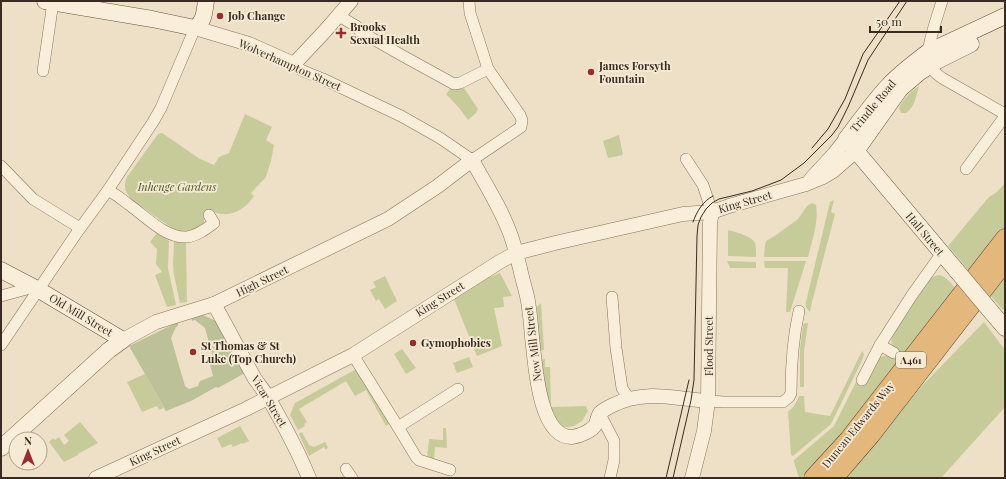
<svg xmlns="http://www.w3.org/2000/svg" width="1006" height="479" font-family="'Playfair Display',serif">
<rect width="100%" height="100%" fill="#ede0c6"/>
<g fill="#c7cb99">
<path d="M919 86C916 96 915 107 906 113H901L899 108C904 98 910 92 919 86Z"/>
<path d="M452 87 458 89 464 88 478 109 476 113 468 120 460 109 446 94Z"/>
<path d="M245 114 272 127 266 140 274 145 271 161 266 177 251 193 254 196C244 211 228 220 210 210L203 214 204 217V222L202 226 188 233 176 231 129 198V196C124 190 124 184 127 177L158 134 162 133 200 159 214 165 219 157 229 153Z"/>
<path d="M619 135 623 155 608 158 603 141Z"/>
<path d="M1005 183V227L969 271 948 246 989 197 997 192Z"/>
<path d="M834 200 831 212 835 214 812 302 810 312C807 309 805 307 806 302L830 202Z"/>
<path d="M812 203 816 205C819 222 812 240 808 257H764L765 245 766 241 776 235 798 219 807 206Z"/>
<path d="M728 230C735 232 752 236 755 243 756 247 756 252 756 257L728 256Z"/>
<path d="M157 233 169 241 168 268 176 305 167 307 155 275 162 272 156 264 157 249 150 242Z"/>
<path d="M174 242H186L187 302 180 303 174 275 173 265Z"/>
<path d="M727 261 756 262V268H730Z"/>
<path d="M764 261H806L790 312H786L788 268H765Z"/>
<path d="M500 273 512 296 503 297 504 307 494 308 502 346 477 356 454 299 485 279Z"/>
<path d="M1005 273V308L1003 310 989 294Z"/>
<path d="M938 275C946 276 950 282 955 288L907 355 819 462 801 478H799L794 462V460L834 426 856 382 864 386 879 358C885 355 890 355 896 358L899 352C891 347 890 342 893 333L927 281 933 277Z"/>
<path d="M385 276 397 301 385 309 379 299 376 301 370 290 376 287 373 282Z"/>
<path d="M541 303 544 350H539L537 307Z"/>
<path d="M984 322 1005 350V407L941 478H845L920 388Z"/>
<path d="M805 323H808L804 351V387H800V349L803 325Z"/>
<path d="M402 349 416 368 406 374 394 354Z"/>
<path d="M862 351 864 354 863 358 831 424 793 456 791 455 788 412C790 409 792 409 794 406 796 403 798 399 799 396H804L805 412 830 416Z"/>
<path d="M469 357 473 367 457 373 453 363Z"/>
<path d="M545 359V367H550L551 407 586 406 588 411 582 421 574 426 568 427H562L551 417 539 360Z"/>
<path d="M358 368 391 422 386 426 366 390 355 396 346 381 299 409 307 422 304 424 305 426 298 430 290 415 295 403Z"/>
<path d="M145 374 164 408 159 410 157 406 142 412 127 382Z"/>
<path d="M80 422 98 443 78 454V455L64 462 49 442 53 438 55 440 59 437 64 445 69 441 64 435Z"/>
<path d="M240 426 249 441 243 444 242 443 233 447 231 444 222 448 217 438Z"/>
<path d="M443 428H446L447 448 435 447 434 461 427 459 429 439 443 440Z"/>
<path d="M302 432 309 445 314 447 325 442 328 447 326 450 324 447 309 456 299 434Z"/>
</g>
<path fill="#bdc198" d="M203 315 216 321 245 373 218 388 216 387 191 401 166 411 129 346 178 322V326L176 327 171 338 185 386 189 389 198 386 200 381 213 376 210 365 213 358 205 328 195 320 192 321 191 318Z"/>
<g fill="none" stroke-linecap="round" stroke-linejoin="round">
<g stroke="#88725c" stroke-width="12">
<g id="minor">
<path d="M942 1C938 15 924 52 929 65 931 70 938 75 942 78L1005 114"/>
<path d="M339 16 356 26 361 32 403 56 454 84 460 83 488 69"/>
<path d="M294 64 301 70 323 79 401 116 440 138 472 160 521 127 522 120 520 115 488 69 470 13 469 1"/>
<path d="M43 71 53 2"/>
<path d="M686 159 703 185 712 212"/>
<path d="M1 166 33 199 80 228"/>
<path d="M966 169 1005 116"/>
<path d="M108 190C115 194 122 199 128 204 144 215 166 239 187 237 197 236 206 229 214 223L209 215"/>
<path d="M1 296 34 287"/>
<path d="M612 297 616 348 622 388 629 399"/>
<path d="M1 345 76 234 108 190 153 122 161 108 195 28"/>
<path d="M880 345 894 353"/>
<path d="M353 355 398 427 416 457 419 460 450 470"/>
<path d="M862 380 880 345 912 295 942 253"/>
<path d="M708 401 724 402H783L789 397 791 393C791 365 793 338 799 311"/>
<path d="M600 414 614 441V460L610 478"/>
<path d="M398 427 458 389"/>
<path d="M346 469 352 478"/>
</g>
</g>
<g stroke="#88725c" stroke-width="15">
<g id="tertiary">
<path d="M195 28 249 44 294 64 325 31 351 1"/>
<path d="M811 179 834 154 846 139"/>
<path d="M214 304C228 329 241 354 255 379 260 386 265 392 269 399 284 425 298 451 309 478"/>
<path d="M123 340 156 322 214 304 388 219 438 186 472 160C486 185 502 210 511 236 515 247 517 258 520 268 522 279 526 290 528 301 530 313 531 325 532 337 535 360 538 438 572 437 580 436 592 431 596 424 597 421 598 416 600 413 603 410 609 407 613 405 645 389 675 399 708 401"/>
<path d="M96 478 246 409 353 355 501 261 516 253 555 243 683 214 712 212 729 206 806 184 823 177 833 171 856 151"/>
<path d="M692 478 704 431 708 401 710 223 712 212"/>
</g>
</g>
<g stroke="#6a533f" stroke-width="17">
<g id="secondary">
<path d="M45 1 152 19 195 28C205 20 204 13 206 1"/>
<path d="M856 151 900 89 920 72 937 61 971 44"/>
<path d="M1 270 39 290 123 340 109 350 1 448"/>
<path d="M957 271 846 139C860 121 873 102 888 86 900 73 915 62 928 52L1005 16"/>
<path d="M988 308 1005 328"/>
</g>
</g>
<g stroke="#564130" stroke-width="19">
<g id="trunk">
<path d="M813 478 848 440 1005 238"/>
<path d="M834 478 871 435 1005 262"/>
</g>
</g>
<use href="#minor" stroke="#f8eed9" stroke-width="11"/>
<use href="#tertiary" stroke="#f8eed9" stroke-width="14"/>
<use href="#secondary" stroke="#f8eed9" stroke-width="16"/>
<use href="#trunk" stroke="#e4b87c" stroke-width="18"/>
<g stroke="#392b1f" stroke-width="1">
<path d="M812 148 828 129 845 99 863 54 900 1"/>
<path d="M693 222C697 211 703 201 713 196"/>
<path d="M666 478 689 380"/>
<path d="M673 478 691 400 694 380 697 236 698 225 701 217 706 209 712 203 719 199 752 191 768 185 781 180 804 163 832 135 838 127 848 107 868 60 907 1"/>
</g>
<g stroke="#6a533f" stroke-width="17" stroke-linecap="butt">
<path id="secondary-bridge" d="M957 271 988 308"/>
</g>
<use href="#secondary-bridge" stroke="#f8eed9" stroke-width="16"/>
</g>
<g fill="#962d31" stroke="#f5ebd5" stroke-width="1.5">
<circle cx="220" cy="16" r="4"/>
<path d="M339 27h4v4h4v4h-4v4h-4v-4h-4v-4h4z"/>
<circle cx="591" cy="72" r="4"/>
<circle cx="413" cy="343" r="4"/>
<circle cx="193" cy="352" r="4"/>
</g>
<g text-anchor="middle" stroke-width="3.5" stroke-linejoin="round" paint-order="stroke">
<rect fill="#f5ebd5" stroke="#716556" stroke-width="1" x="896" y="352" width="30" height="16" rx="3"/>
<g font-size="10" font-weight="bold" fill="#392b1f">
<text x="911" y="364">A461</text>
</g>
<g font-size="11" font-weight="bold" fill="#392b1f" stroke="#f5ebd5" text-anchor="start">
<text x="228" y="20">Job Change</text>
<text x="350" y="31">Brooks<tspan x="350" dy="13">Sexual Health</tspan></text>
<text x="599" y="70">James Forsyth<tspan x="599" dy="13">Fountain</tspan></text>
<text x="421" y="347">Gymophobics</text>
<text x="201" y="350">St Thomas &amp; St<tspan x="201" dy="13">Luke (Top Church)</tspan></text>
</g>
<g font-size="11" fill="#392b1f" stroke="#f5ebd5">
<text transform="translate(290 65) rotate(24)" y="4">Wolverhampton Street</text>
<text transform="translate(873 106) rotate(-50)" y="4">Trindle Road</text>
<text transform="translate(745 202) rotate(-16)" y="4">King Street</text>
<text transform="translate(925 234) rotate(50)" y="4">Hall Street</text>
<text transform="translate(262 281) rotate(-26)" y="4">High Street</text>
<text transform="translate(440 299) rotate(-32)" y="4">King Street</text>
<text transform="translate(81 315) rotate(31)" y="4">Old Mill Street</text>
<text transform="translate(533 344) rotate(-97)" y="4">New Mill Street</text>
<text transform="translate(709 346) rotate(-90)" y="4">Flood Street</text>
<text transform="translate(269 401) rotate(59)" y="4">Vicar Street</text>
<text transform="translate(858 425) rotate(-51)" y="4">Duncan Edwards Way</text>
<text transform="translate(155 451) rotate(-25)" y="4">King Street</text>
</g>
<g font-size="11" font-style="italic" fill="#4a5526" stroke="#f5ebd5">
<text x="177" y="191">Inhenge Gardens</text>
</g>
</g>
<rect width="1006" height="479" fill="none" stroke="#392b1f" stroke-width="4"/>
<g transform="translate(28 451)"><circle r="19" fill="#f5ebd5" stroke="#aa9e8c"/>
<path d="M0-3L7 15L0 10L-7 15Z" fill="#962d31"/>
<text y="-6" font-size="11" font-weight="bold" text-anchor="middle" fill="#392b1f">N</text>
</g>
<path d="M870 26v6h71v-6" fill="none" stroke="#392b1f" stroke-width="2"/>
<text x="876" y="26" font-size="12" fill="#392b1f" stroke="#f5ebd5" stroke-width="3" paint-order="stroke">50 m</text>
</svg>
